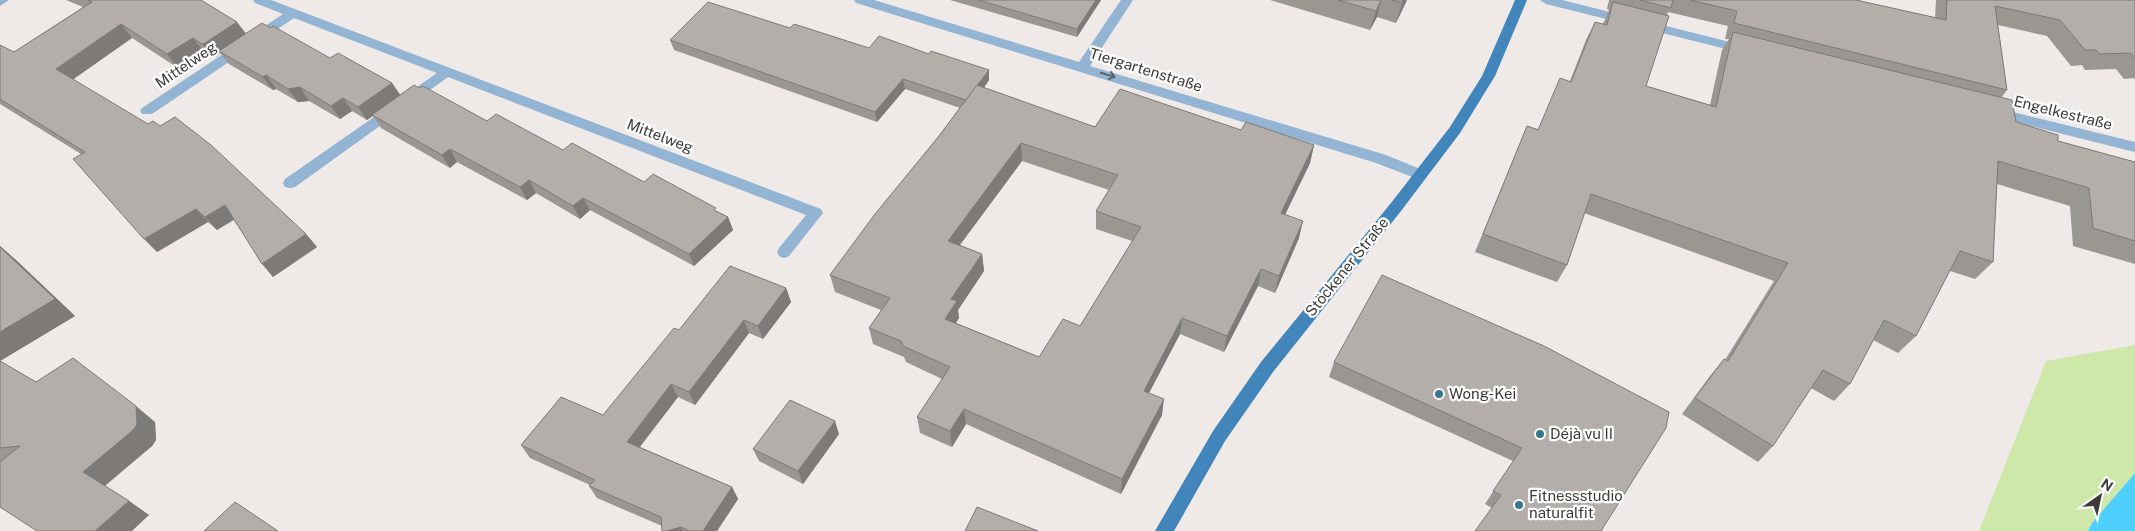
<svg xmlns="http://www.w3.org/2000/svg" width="2135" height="531" font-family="'Public Sans',sans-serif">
<rect width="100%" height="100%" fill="#efeae7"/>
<path fill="#cee8a9" d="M2135 345V473L2092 523 2088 531H1979L2046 361Z"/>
<path fill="#4fcffc" d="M2135 473V531H2088L2092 523Z"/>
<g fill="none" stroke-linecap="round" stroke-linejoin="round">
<g fill="#93b5d3" fill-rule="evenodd">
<path d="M0 0H9L0 6Z"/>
<path d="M253 0H271L821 209 823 213 789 256 784 258 779 256 777 252 779 248 806 215 448 77 295 187 290 188 285 187 283 183 285 179 437 73 294 18 152 114H142L140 111 142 108 283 14 255 3Z"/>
<path d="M854 0H874L1079 62 1121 0H1133L1090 66 1386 155 1425 171 1427 175 1425 179 1420 180 1376 163 856 3Z"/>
<path d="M1540 0H1562L1746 46 1752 50 1746 54 1546 4Z"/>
<path d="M1996 108 2135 142V152L1991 116 1989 113 1991 110Z"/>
</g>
<path fill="#4185bb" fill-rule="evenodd" d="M1515 0H1527L1495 76 1460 133 1401 211 1273 372 1225 441 1174 531H1155L1213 431 1261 362 1391 203 1450 127 1482 76Z"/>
</g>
<g fill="#9a9692" fill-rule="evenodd">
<path d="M66 0H201L246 33 271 28 330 58 392 83 400 95 487 121 718 212 728 217 733 230 694 266 590 210 580 219 536 193 527 200 457 162 450 168 381 128 373 116 367 120 352 111 340 119 309 101 298 102 276 89 273 90 229 64 220 53 216 57H213L204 52 178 68 132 38 73 79 306 234 317 247 273 277 234 220 217 230 208 222 157 252 81 154 0 104V45L14 52 83 7Z"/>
<path d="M950 0H1101L1077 37Z"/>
<path d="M1270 0H1407L1396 23 1377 17 1370 30Z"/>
<path d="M1609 0H1856L1935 18 1936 0H2135V80L2134 78 2124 79 2116 69 2085 70 2082 65 2071 66 2047 36 1998 25 2007 90 2001 98 2016 122 2058 141 2135 162V264L2073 246 2070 206 1997 184 1993 262 1975 279 1950 271 1916 336 1898 353 1873 340 1850 384 1834 401 1811 388 1773 446 1758 462 1682 414 1710 376 1724 359 1725 360 1774 281 1584 213 1567 265 1557 282 1475 252 1527 126 1538 129 1570 81 1586 40 1595 22 1603 24 1609 10 1607 9ZM1668 12 1728 26 1725 39H1729L1722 50 1710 105 1646 86Z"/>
<path d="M670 40 869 48 929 54 989 70V80L984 88 1095 127 1241 130 1314 145 1310 163 1285 215 1299 238 1275 293 1258 286 1224 352 1180 334 1149 393 1162 415 1121 494 966 424 952 447 920 433 917 417 942 379 906 362 904 357 873 344 869 328 881 310 835 292 830 275 939 136 960 108 905 89 877 122 674 50ZM1022 161 1109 190 1096 211V229L1132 241 1080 326 1039 357 956 323 959 318 958 310 984 271 982 254 960 245Z"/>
<path d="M0 246 17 261 75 316 0 361 36 382 155 422 156 440 152 446 105 486 129 501 149 515 0 507Z"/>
<path d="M786 288 791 302 763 339 749 333 695 405 678 397 640 447 732 487 738 499 717 531H662V526L597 498 589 486 590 485 530 458 521 445 603 415 679 330Z"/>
<path d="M1334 362 1669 412 1492 508 1485 504 1513 461 1329 377Z"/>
<path d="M839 434 803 484 759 461 753 449Z"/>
</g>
<g fill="#7d7a77">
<path d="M1096 0H1101L1077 37V29Z"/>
<path d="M1381 0 1377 17 1370 30 1376 11Z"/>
<path d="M1403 0H1407L1396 23 1402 3Z"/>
<path d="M237 22 247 35 219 51 220 53 216 57H213L202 44Z"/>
<path d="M121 24 132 38 68 83 56 69Z"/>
<path d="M193 38 204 52 178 68 167 54Z"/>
<path d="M989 70V80L967 110 966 100Z"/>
<path d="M266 75 276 89 273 90 263 77Z"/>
<path d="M903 79 905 89 877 122 875 112Z"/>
<path d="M392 83 401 96 367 120 358 107Z"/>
<path d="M300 87 309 101 298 102 288 89Z"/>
<path d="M343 98 352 111 340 119 331 106Z"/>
<path d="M1021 143 1022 161 950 258 948 241Z"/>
<path d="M1314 145 1310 163 1277 231 1281 213Z"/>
<path d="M450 149 457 162 450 168 442 155Z"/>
<path d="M529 180 536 193 527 200 520 187Z"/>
<path d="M583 198 590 210 580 219 573 206Z"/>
<path d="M225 205 236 218 217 230 205 217Z"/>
<path d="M196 209 208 222 157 252 144 239Z"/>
<path d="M728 217 733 230 694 266 689 254Z"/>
<path d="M1303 221 1299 238 1275 293 1279 276Z"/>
<path d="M306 234 317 247 273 277 262 264Z"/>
<path d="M0 246 17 261 75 316 0 361Z"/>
<path d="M982 254 984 271 958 310 959 318 948 335 945 319 951 299Z"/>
<path d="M1261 269 1258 286 1224 352 1227 336Z"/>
<path d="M786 288 791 302 763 339 758 326Z"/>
<path d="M1182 318 1180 334 1142 406 1144 391Z"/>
<path d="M744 320 749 333 695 405 689 392Z"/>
<path d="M671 384 678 397 634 454 627 442Z"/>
<path d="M1164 399 1162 415 1121 494 1122 479Z"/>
<path d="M136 406 155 422 156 440 152 446 103 487 83 472Z"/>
<path d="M964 409 966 424 952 447 950 431Z"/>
<path d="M835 421 839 434 803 484 798 471Z"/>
<path d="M732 487 738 499 717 531H703Z"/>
<path d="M129 501 149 515 132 531H95Z"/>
<path d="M681 527 683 531H667Z"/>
</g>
<g fill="#b3aeaa" stroke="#7d7a77" fill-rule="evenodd">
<path d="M88 0H201L237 22 205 43 202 44 193 38 167 54 121 24 56 69 148 124 153 121 160 126 175 117 211 145 306 234 262 264 225 205 205 217 196 209 144 239 73 159 85 152 0 99V45L14 52 92 2Z"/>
<path d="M978 0H1096L1077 29Z"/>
<path d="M1338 0H1381L1376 11Z"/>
<path d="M1391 0H1403L1402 3Z"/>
<path d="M1640 0H1673L1671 8Z"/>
<path d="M1690 0H1856L1946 20 1947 0H2135V58L2131 53 2099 54 2096 50H2085L2060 20 1995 6 2007 90 1734 23 1737 11Z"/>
<path d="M708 2 790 28 794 24 869 48 879 36 929 54 931 51 989 70 966 100 903 79 875 112 670 40Z"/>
<path d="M1613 2 1669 16 1646 86 1716 107 1733 32 2012 100 2016 122 2058 135V141L2135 162V241L2093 228 2089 188 1998 161 1993 262 1960 251 1916 336 1884 320 1850 384 1823 370 1773 446 1695 398 1724 359 1728 361 1788 263 1591 194 1567 265 1483 234 1527 126 1538 130 1560 78 1571 82 1595 22 1607 25Z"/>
<path d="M262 23 271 28 273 26 330 58 338 53 392 83 358 107 343 98 331 106 300 87 288 89 266 75 263 77 219 51Z"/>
<path d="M414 85 419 88 423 86 487 121 496 114 563 150 572 143 644 182 653 174 716 208 714 210 728 217 689 254 583 198 573 206 529 180 520 187 450 149 442 155 372 115Z"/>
<path d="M977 85 1095 127 1120 89 1241 130 1246 122 1314 145 1281 213 1303 221 1279 276 1261 269 1227 336 1182 318 1144 391 1164 399 1122 479 964 409 950 431 917 417 950 367 903 346 901 341 869 328 890 298 830 275 875 214 939 136ZM1021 143 1118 175 1096 211 1141 227 1080 326 1063 319 1039 357 945 319 957 301 951 299 982 254 948 241Z"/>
<path d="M0 247 55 299 0 332Z"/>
<path d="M730 266 786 288 758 326 744 320 689 392 671 384 627 442 732 487 703 531H690L681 527 667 531H662L661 517 589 486 595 480 521 445 561 397 603 415 674 328 679 330Z"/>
<path d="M1382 275 1544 346 1669 412 1666 428 1601 531H1475L1501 495 1493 491 1522 448 1334 362Z"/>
<path d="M73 358 136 406 137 425 132 431 83 472 129 501 95 531H37L0 507V462L20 446 0 448V361L36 382Z"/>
<path d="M790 400 835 421 798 471 753 449Z"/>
<path d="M235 502 278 531H204Z"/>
<path d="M977 507 1038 531H965Z"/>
</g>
<defs><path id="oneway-shaft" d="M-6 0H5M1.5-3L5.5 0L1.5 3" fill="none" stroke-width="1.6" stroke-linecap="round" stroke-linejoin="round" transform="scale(1.25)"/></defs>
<use stroke="#5b666f" href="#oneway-shaft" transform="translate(1108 75) rotate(17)"/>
<g fill="#37778b" stroke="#fff" stroke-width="2">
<circle cx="1439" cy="394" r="5"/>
<circle cx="1540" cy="434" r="5"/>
<circle cx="1519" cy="505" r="5"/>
</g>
<g text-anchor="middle" stroke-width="4.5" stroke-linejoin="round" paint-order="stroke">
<g font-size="15" fill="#3d3b39" stroke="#fff">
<text transform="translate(186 65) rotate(-34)" y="5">Mittelweg</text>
<text transform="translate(1146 70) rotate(17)" y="5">Tiergartenstraße</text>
<text transform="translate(2063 113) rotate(14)" y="5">Engelkestraße</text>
<text transform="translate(660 136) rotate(21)" y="5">Mittelweg</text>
<text transform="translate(1347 267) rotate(-51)" y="5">Stöckener Straße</text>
</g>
<g font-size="15" fill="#3d3b39" stroke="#fff" text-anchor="start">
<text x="1449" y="399">Wong-Kei</text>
<text x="1550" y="439">Déjà vu II</text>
<text x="1529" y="501">Fitnessstudio<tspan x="1529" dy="17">naturalfit</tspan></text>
</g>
</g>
<g transform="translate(2100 496) rotate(33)" stroke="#ffffff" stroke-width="4" paint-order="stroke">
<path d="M0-4L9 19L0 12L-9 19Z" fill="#3d3b39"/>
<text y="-8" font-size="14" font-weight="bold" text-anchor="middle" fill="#3d3b39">N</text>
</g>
</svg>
